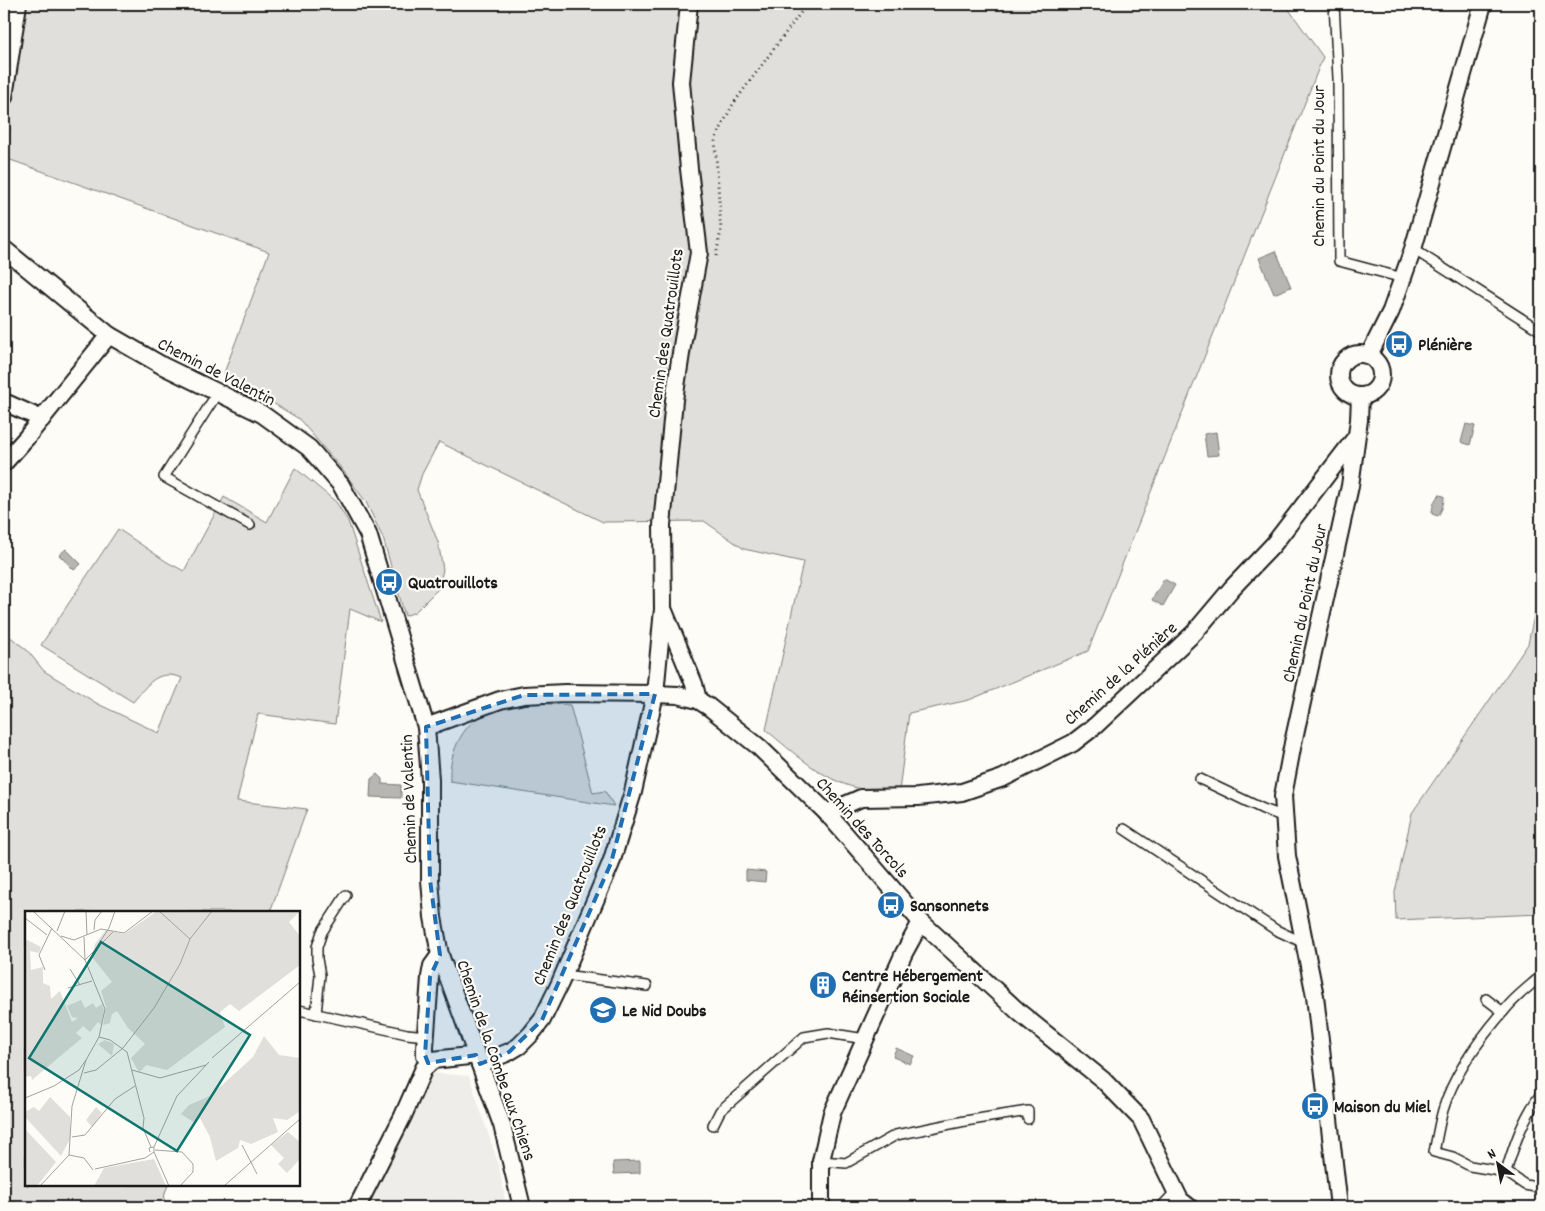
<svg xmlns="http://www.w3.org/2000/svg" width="1545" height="1211" font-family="Dekko,sans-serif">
<rect width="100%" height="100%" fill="#fdfcf7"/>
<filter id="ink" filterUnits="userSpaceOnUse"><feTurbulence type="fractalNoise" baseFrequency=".02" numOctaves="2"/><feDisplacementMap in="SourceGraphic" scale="10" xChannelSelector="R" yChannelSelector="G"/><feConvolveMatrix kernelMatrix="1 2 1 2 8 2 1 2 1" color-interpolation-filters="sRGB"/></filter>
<g filter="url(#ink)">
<path fill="#eeede9" d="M430 1073 469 1076 499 1166 506 1207H366Z"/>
<g fill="#e0dfdb" stroke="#7e7e7c">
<path d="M4 4H1285L1323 57 1088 651 969 700 909 713 899 791C886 790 870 791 857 788 822 780 793 752 766 730L803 562 744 549 704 521 603 522 439 442 422 474 417 490 438 542 443 569 439 588 415 612 405 616 383 538 366 502 341 468 299 419 224 373 269 252 5 158 10 128 4 117Z"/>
<path d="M295 468 336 502 348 521 381 622 350 609 335 724 258 714 237 801 307 809 270 912H26V1185H168L165 1193 163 1207H4V632L27 650 44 671 98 704 159 733 182 678C156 668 148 685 133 702L41 645 118 529 167 562 184 571 224 497 267 522Z"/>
<path d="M1541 583V914L1396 920 1395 892 1412 813 1528 644Z"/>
<path d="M529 703 570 705 593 793 605 791 614 806 450 781C448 751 465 719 494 708 505 704 517 704 529 703Z"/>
</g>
<g fill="#b7b6b2" stroke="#797876">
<path d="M1276 251 1291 287 1274 294 1259 258Z"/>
<path d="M1466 424 1475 426 1470 445 1461 442Z"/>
<path d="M1216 432 1219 455 1207 456 1204 434Z"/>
<path d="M1439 495 1444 496C1444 504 1442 510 1438 516L1432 514C1432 507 1434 500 1439 495Z"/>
<path d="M66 549 81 564 74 570 59 555Z"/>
<path d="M1164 579 1175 585 1163 606 1152 600Z"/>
<path d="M377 774 382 779V784L401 785V798L370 797 371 779Z"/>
<path d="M746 870 766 872 765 882 746 880Z"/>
<path d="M896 1048 914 1056 910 1064 893 1057Z"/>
<path d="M640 1161V1173L614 1174 613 1162Z"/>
</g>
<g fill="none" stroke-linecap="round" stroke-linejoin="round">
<g stroke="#1c1c1c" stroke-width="12">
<g id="lane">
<path d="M1334 4 1338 78 1339 261 1403 278"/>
<path d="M1413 249 1541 331"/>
<path d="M218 392 164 477 250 525"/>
<path d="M1200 779 1263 809 1285 817"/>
<path d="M1124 829 1276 930 1304 943"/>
<path d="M564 975 647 986"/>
<path d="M1541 976C1531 985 1519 994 1510 1004 1484 1033 1454 1073 1443 1110 1439 1124 1437 1138 1434 1152L1453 1157 1470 1166 1506 1172 1525 1185 1541 1188"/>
<path d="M1486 999 1503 1012"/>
<path d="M299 1010 407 1034 426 1036"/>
<path d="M316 1014 320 975 317 959V947L322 932 346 895"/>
<path d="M713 1125 720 1111 804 1037 828 1033 865 1039"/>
<path d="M821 1161 846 1163 896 1135 965 1121 1028 1111V1119"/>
<path d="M1506 1172C1514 1145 1523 1118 1541 1094"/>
<path d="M1161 1207 1176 1191"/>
</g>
</g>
<g stroke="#1c1c1c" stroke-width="20">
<g id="street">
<path d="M4 97 18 4"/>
<path d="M4 249 109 335 163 366 262 414 309 448 341 485 368 534 426 727 430 780V880L433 917 440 955 502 1125 522 1207"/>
<circle cx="1360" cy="375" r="21"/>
<path d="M1369 355 1391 311 1413 249 1483 4"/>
<path d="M4 402 42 419"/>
<path d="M4 463 27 437 109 335"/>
<path d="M664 611 694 684 698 700"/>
<path d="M426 727 500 700 524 695 565 693 655 694 678 695 698 700 709 707 759 747 827 813 921 922 1020 1013 1103 1080 1141 1119 1180 1200 1189 1207"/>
<path d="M827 813 861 798 918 797 962 792 1003 778 1073 743 1095 726 1194 633 1232 588 1273 545 1356 437"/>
<path d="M428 1063 425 1055V1047L430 977 432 966 440 955"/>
<path d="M480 1064 509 1052 519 1046 531 1034 542 1020 560 983 611 863 633 792 655 694 663 609 662 525 674 400 683 340 699 253 689 169 681 82 689 4"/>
<path d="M357 1207 403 1116 424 1068 433 1060 469 1056 475 1053"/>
<path d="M821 1207V1161L832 1113 904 953 921 922"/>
<path d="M1339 1207 1315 996 1287 856 1283 796 1293 743 1350 486 1359 420 1360 397"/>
</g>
</g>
<path stroke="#1c1c1c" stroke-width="3" stroke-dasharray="1 4" stroke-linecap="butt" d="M716 256 721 230 715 140 733 104 807 4"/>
<use href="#lane" stroke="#fdfcf7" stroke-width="9"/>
<use href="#street" stroke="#fdfcf7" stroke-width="16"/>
</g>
</g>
<path fill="#1f6fb2" fill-opacity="0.2" stroke="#1f6fb2" stroke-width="4" stroke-dasharray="10 6" stroke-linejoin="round" d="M655 694 611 863 542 1020 509 1052 480 1064 476 1055 428 1063 425 1055 430 977 440 955 430 880 426 727 524 695Z"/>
<defs>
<g id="bus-disc" transform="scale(1.4375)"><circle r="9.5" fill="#1f6fb2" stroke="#fdfcf7"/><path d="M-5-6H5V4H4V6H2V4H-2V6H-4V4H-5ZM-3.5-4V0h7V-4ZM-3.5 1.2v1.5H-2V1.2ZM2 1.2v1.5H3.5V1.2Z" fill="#fff"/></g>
<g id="building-disc" transform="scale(1.4375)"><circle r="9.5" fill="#1f6fb2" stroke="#fdfcf7"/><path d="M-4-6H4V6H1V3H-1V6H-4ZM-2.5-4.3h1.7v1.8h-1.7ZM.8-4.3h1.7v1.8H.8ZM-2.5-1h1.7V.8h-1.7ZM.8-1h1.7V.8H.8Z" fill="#fff"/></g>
<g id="school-disc" transform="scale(1.4375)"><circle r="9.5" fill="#1f6fb2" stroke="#fdfcf7"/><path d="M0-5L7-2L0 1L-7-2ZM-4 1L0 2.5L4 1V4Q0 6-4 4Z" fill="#fff"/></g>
</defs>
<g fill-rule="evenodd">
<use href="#bus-disc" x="1399" y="344"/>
<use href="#bus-disc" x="389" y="582"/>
<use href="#bus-disc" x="891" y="905"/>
<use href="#building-disc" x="823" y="985"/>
<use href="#school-disc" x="603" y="1010"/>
<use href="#bus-disc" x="1315" y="1106"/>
</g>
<g text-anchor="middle" stroke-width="4.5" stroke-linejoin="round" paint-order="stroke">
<g font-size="18" fill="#1c1c1c" stroke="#fdfcf7">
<text transform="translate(1318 166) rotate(-90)" y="6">Chemin du Point du Jour</text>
<text transform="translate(665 333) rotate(-82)" y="6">Chemin des Quatrouillots</text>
<text transform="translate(217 371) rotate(27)" y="6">Chemin de Valentin</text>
<text transform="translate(1304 603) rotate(-78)" y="6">Chemin du Point du Jour</text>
<text transform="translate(1120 673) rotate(-42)" y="6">Chemin de la Plénière</text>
<text transform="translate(408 799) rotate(-92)" y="6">Chemin de Valentin</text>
<text transform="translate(863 827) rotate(48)" y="6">Chemin des Torcols</text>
<text transform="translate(569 905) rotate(-68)" y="6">Chemin des Quatrouillots</text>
<text transform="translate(497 1060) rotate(71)" y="6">Chemin de la Combe aux Chiens</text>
</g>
<g font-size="18" font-weight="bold" fill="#1c1c1c" stroke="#fdfcf7" text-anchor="start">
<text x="1418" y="350">Plénière</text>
<text x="408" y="588">Quatrouillots</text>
<text x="910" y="911">Sansonnets</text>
<text x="842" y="981">Centre Hébergement<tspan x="842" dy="21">Réinsertion Sociale</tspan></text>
<text x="622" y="1016">Le Nid Doubs</text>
<text x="1334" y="1112">Maison du Miel</text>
</g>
</g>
<g transform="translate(25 911)">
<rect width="275" height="275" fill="#fdfcf7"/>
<path d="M275 0 264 11 275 25V54L214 100 205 93 195 101 200 116 142 159 121 154 115 161 112 158 106 147 120 133 103 117 92 100 87 103 85 112 78 114 81 96 76 80 87 71 67 46 70 33 81 19 99 23 132 0ZM0 28 16 36 14 42 5 40 6 59 18 56V72L25 75 26 88 35 80 47 111 53 107 47 106 42 95 56 89 60 97 68 92 71 97 77 93 79 99 76 114 73 111 65 121 58 115 51 122 57 127 7 169 6 165 0 166ZM239 125 254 144 275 147V200L262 209 248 207 253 221 226 233 215 229 213 237 191 250 185 226 175 207 170 212 156 203 164 194 185 185 228 146ZM80 129 89 133 87 145 73 133ZM25 186 45 206V228L36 245 0 206V201L9 196 14 200ZM71 196 77 202 67 216 61 209ZM0 218 31 251 12 275 0 274ZM263 221 275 231V248L262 262 253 253 259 247 246 234ZM129 248 141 275H69L79 257Z" fill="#e0dfdb"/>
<path fill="none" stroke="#a3a29f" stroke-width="1" d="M8 0 60 49 80 98 74 126 61 149 47 195 44 244M61 0 62 24M134 0 165 28M0 7 22 24M69 19 70 9 77 0M32 20 40 0M36 25 49 29 76 18 99 22 128 0M59 26 60 49 88 21M67 43 84 17 90 0M45 58 55 74M20 59 14 44 27 17M43 77 67 70M74 126 85 129 102 141 119 207 118 217 126 236M187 147 275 71M107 159 135 167 181 154M59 162 71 159 98 137 129 97 155 53 165 28 187 0M0 187 29 175 54 159 61 149M47 226 60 224 90 188 110 175M217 234 232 263M129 236 152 185 184 151M130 239 157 241 168 253V261L155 275M129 241 144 275M70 258 120 247 129 241V236L124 237 125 241M15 275 44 244 59 247 68 259M199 275 275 208"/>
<path fill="#0f766e" fill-opacity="0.15" stroke="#0f766e" stroke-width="2.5" d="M76 31 225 124 152 240 4 147Z"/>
<rect width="275" height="275" fill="none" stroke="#1c1c1c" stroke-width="2.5"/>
</g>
<rect width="1545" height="1211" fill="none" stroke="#fdfcf7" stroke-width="20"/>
<rect x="10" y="10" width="1525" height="1191" fill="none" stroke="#1c1c1c" stroke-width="2" filter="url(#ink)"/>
<g transform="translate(1498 1164) rotate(328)" stroke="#fdfcf7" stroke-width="4" paint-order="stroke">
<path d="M0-4L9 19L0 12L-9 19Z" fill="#1c1c1c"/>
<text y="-8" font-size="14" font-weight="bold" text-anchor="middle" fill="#1c1c1c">N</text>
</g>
</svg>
